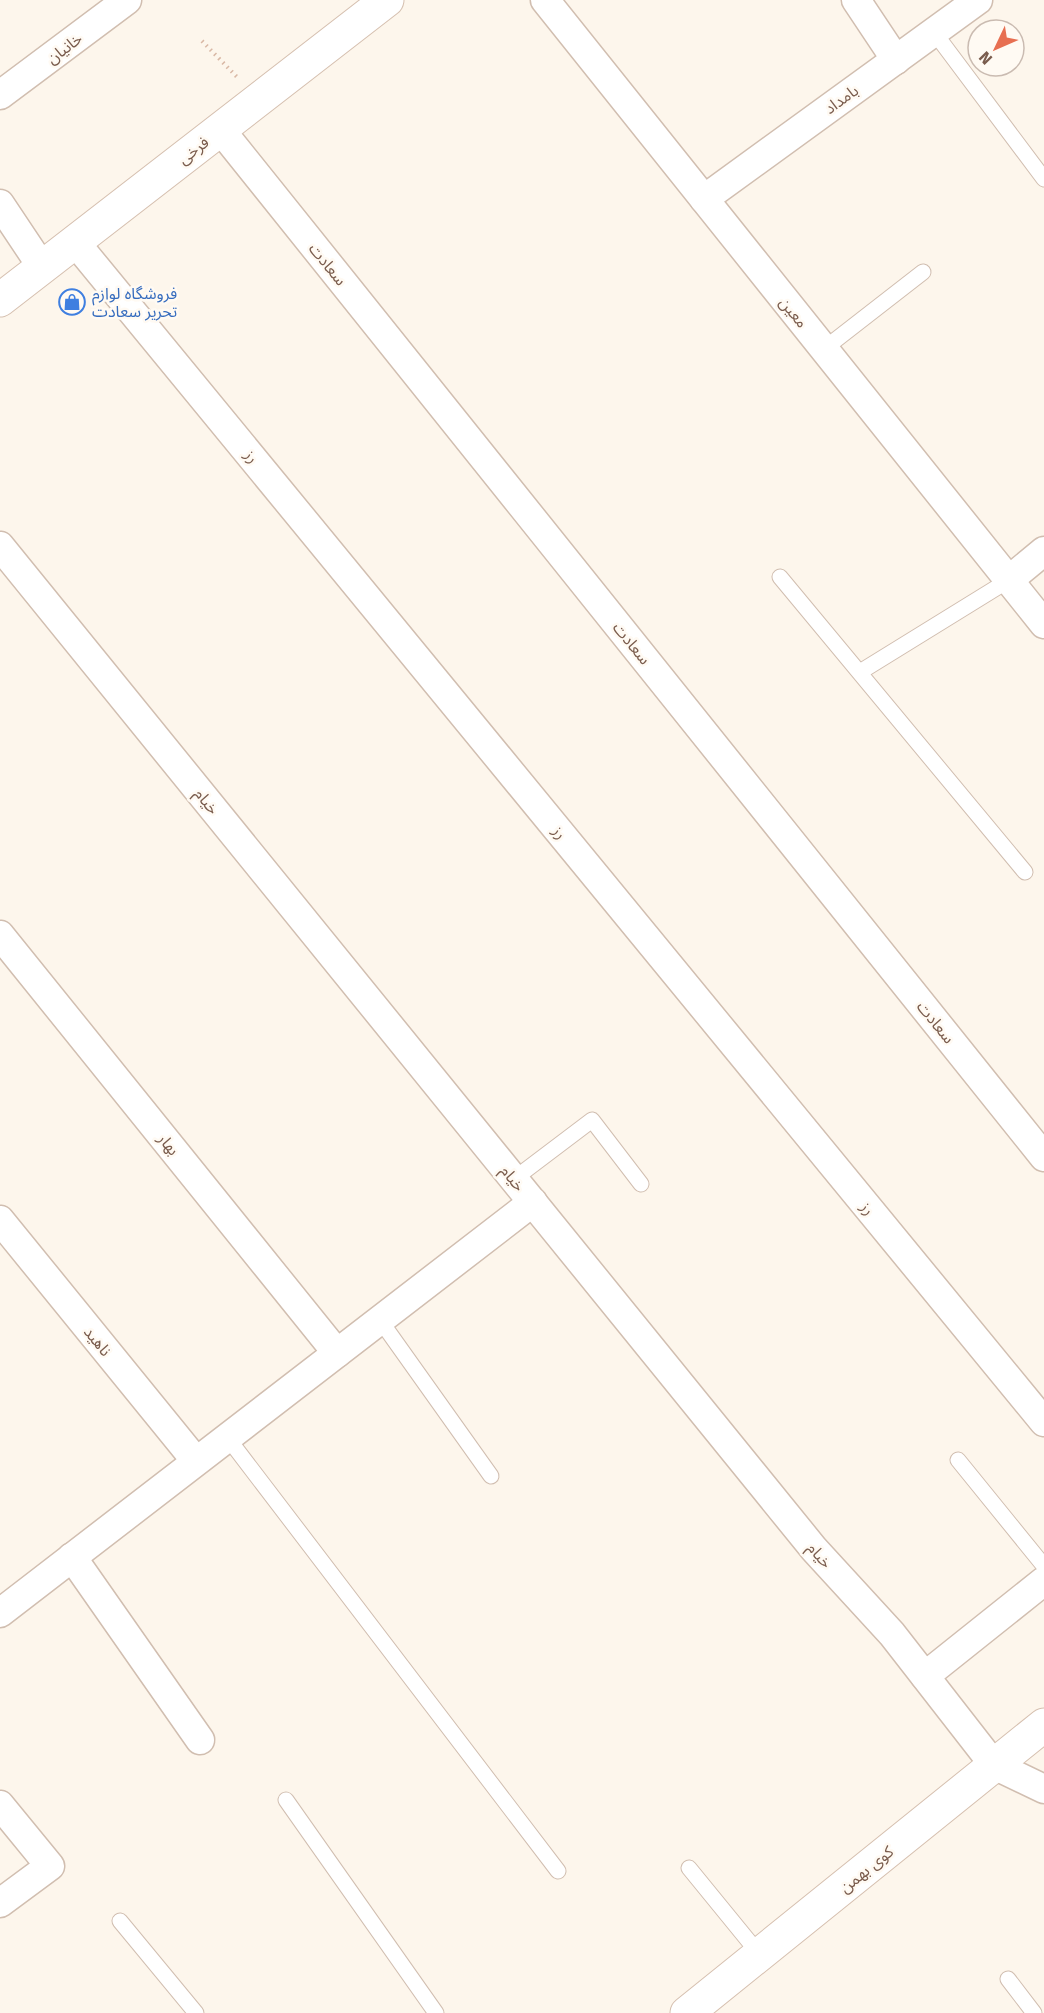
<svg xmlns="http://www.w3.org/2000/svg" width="1044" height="2013" font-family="'Fira Sans','Noto Sans Arabic',sans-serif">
<rect width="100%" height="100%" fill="#fdf6ec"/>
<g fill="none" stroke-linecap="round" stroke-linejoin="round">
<g stroke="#d1beb0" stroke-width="17">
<g id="lane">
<path d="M934 32 1044 179"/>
<path d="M824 349 923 272"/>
<path d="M780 577 1025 872"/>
<path d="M860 672 1009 580"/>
<path d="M514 1179 592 1120 641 1184"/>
<path d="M380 1320 491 1476"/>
<path d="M227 1437 558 1871"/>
<path d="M958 1460 1044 1566"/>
<path d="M286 1800 436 2013"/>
<path d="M689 1868 760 1955"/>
<path d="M120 1921 196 2013"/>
<path d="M1008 1979 1034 2013"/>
</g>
</g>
<g stroke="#d1beb0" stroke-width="31">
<g id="street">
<path d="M545 0 1044 624"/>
<path d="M856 0 896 60"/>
<path d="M0 95 127 0"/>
<path d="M220 129 1044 1157"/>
<path d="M704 199 978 0"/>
<path d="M0 204 42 267"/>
<path d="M75 242 1044 1422"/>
<path d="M0 546 814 1549 892 1634 994 1765 1044 1789"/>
<path d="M1009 580 1044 551"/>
<path d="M0 935 337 1353"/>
<path d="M0 1220 196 1461"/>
<path d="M72 1557 200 1740"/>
<path d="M0 1613 533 1202"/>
<path d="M925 1676 1044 1581"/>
<path d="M0 1805 50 1866 0 1903"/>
</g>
</g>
<g stroke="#d6c0b0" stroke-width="35">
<g id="secondary">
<path d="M0 300 387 0"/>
<path d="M687 2013 1044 1725"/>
</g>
</g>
<path stroke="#d9b8a5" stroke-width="4" stroke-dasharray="1.5 4.5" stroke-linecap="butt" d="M202 41 237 77"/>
<use href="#lane" stroke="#fff" stroke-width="15"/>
<use href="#street" stroke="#fff" stroke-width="28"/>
<use href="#secondary" stroke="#fff" stroke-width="33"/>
</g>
<defs>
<g id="shop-ring" transform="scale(1.35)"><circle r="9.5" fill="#fffaf3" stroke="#3f7fe0" stroke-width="1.5"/><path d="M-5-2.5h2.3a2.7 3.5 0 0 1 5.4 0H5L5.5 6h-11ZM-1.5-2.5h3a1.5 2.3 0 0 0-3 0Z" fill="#3f7fe0"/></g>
</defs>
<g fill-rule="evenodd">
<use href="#shop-ring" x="72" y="302"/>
</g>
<g text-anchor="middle" stroke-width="5" stroke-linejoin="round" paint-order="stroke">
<g font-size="16" fill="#7a5c4d" stroke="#fffaf3">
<text transform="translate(64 48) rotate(-37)" y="6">خانیان</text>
<text transform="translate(841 99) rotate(-36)" y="6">بامداد</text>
<text transform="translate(193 150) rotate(-38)" y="6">فرخی</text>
<text transform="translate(328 264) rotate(51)" y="6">سعادت</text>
<text transform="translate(794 312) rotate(51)" y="6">معین</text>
<text transform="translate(252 456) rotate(51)" y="6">رز</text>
<text transform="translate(632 643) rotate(51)" y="6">سعادت</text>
<text transform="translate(207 801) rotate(51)" y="6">خیام</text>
<text transform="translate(560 832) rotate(51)" y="6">رز</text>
<text transform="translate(936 1022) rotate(51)" y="6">سعادت</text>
<text transform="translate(169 1144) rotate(51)" y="6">بهار</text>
<text transform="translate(513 1178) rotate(51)" y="6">خیام</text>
<text transform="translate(868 1208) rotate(51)" y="6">رز</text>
<text transform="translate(98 1341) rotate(51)" y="6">ناهید</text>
<text transform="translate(820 1555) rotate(49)" y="6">خیام</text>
<text transform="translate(866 1869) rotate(-39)" y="6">کوی بهمن</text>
</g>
<g font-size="16" fill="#366cbe" stroke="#fffaf3" text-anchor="start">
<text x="92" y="299">فروشگاه لوازم<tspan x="92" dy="18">تحریر سعادت</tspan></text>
</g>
</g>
<g transform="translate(996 48) rotate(226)"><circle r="28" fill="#fffaf3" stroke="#cabbb1" stroke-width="1.5"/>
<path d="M0-4.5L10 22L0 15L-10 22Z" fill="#e76f51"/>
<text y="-9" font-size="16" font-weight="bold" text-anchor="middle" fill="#7a5c4d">N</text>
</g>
</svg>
